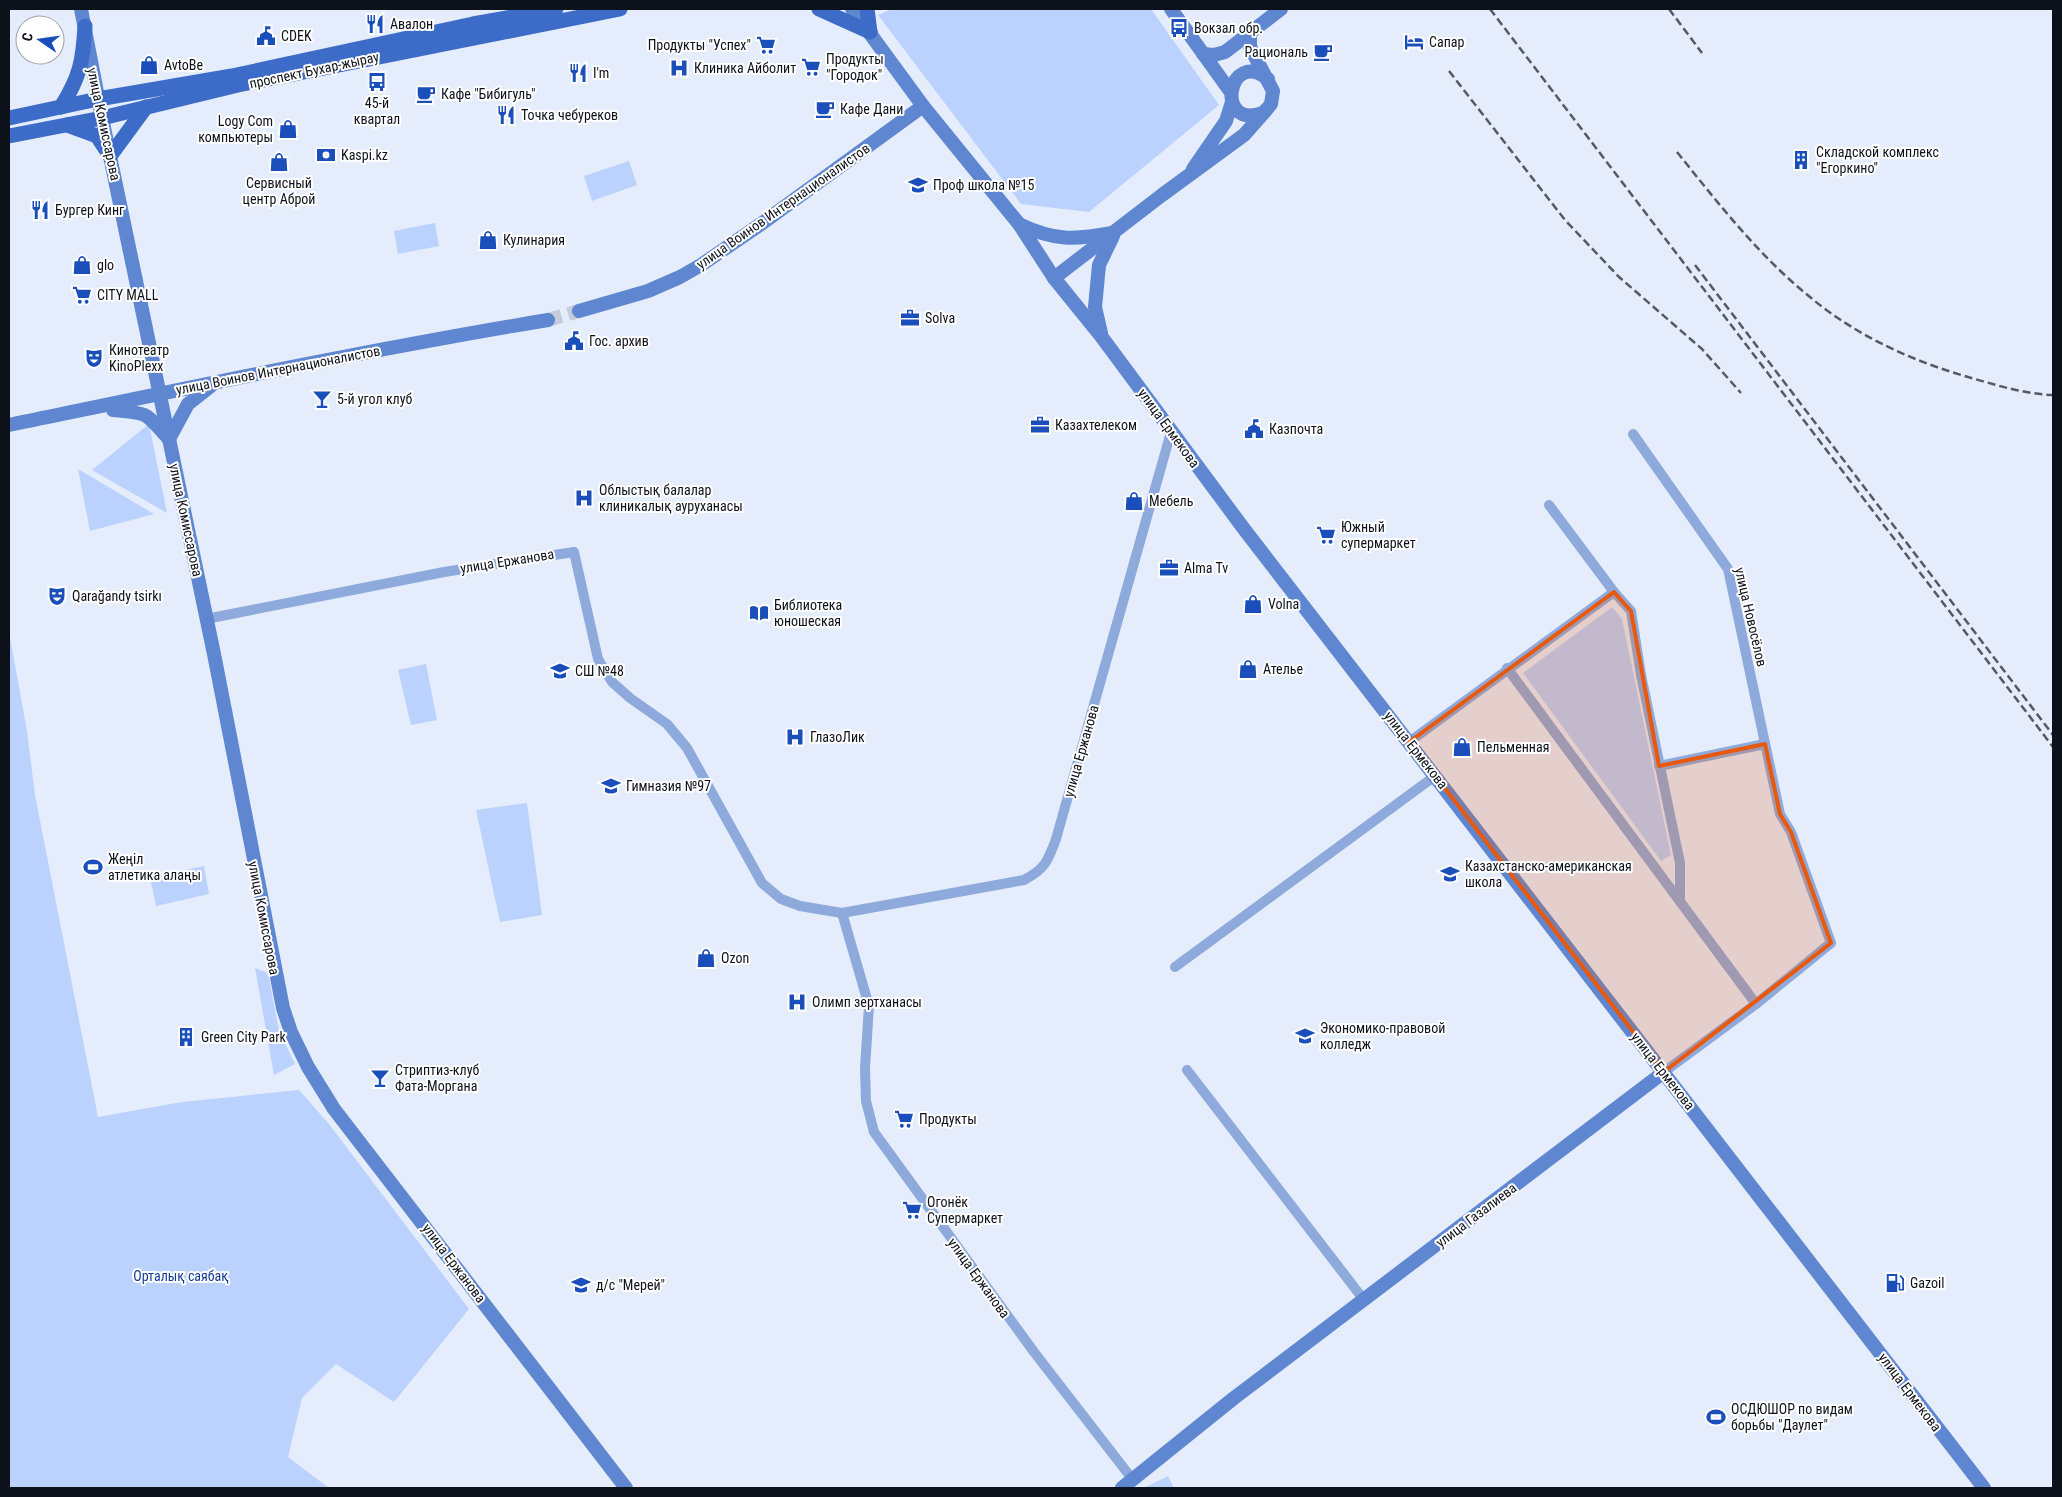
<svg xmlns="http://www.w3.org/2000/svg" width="2062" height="1497" font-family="'Roboto Condensed',sans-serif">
<rect width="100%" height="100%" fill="#e5edfd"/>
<g fill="#bad2fd">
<path d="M892 9H1151L1219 105 1089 212 1021 204 878 15Z"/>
<path d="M629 161 637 185 592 201 584 176Z"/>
<path d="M435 223 439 246 398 254 394 231Z"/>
<path d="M149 424 167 513 92 470Z"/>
<path d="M78 469 154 514 90 531Z"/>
<path d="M1612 607 1622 619 1671 855 1661 861 1523 673Z"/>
<path d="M9 632 27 731 35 795 98 1117 182 1102 299 1090 329 1124 469 1309 394 1402 336 1364 302 1398 288 1457 329 1488H9Z"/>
<path d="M426 664 437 720 411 725 398 670Z"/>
<path d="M527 803 542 915 500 922 476 810Z"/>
<path d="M204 866 209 894 156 906 150 878Z"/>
<path d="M255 968 268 973 279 1031 295 1064 274 1075Z"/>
<path d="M1168 1476 1174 1488H1144Z"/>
</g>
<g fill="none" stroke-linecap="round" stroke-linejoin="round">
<path stroke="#c5ccdb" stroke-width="14" stroke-dasharray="14 7" stroke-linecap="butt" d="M548 320 579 311"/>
<g stroke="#8ea9dc" stroke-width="10">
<path d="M1633 434 1728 569 1780 814 1791 832 1831 943 1756 1004 1664 1072"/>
<path d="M1549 505 1614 592 1631 611 1641 675 1680 863V901"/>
<path d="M206 619 444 572 574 552 598 659 612 682 630 698 667 724 687 748 762 883 781 899 800 906 842 913 1024 880C1045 869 1048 861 1056 839L1171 432"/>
<path d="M1507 668 1756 1004"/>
<path d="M1409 742 1614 592"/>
<path d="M1659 766 1765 744"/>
<path d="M842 913 869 1006 865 1068 866 1101 874 1132 1034 1352 1133 1480"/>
<path d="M1175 967 1435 776"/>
<path d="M1187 1070 1364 1300"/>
</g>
<g stroke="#5f87d1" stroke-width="14">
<path d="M81 9 102 118 214 654 283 1008 291 1032 308 1067 334 1109 626 1488"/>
<path d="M852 9 923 106 1019 224 1054 278 1101 336 1244 529 1984 1488"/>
<path d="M1171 9 1230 91"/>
<path d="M1203 54 1214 55 1225 52 1281 9"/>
<path d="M1262 113C1214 130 1228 47 1268 79"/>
<path d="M1193 169 1226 121 1232 102"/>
<path d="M1019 224C1054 241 1075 240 1112 233"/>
<path d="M1054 278 1162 195 1244 135 1267 109 1271 104 1273 91 1250 47V33"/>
<path d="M579 311 648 291 680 277 701 265 761 224 923 106"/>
<path d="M1101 333 1095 307 1099 265 1113 236"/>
<path d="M113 410C151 414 143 411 169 439L188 404 212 385"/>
<path d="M9 425C188 388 367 350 548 320"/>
<path d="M1122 1488 1234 1398 1664 1072"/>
</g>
<g stroke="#3d6cc8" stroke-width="15">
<path d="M819 9 870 32"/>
<path d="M867 9 870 32"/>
<path d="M61 107C80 77 83 61 85 26"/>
<path d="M9 118 98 99 232 76 473 24 556 9"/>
<path d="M67 125 97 136 110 156 146 107"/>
<path d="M9 136 102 118 238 85 620 9"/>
</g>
<g stroke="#545a65" stroke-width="2.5" stroke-dasharray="8 4" stroke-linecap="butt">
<path d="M1490 9 2053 747"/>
<path d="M1669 9 1702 53"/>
<path d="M1449 71 1565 220 1619 277 1702 349 1741 393"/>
<path d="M1677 152C1718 203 1759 256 1810 297 1855 335 1912 361 1968 377 1996 385 2024 394 2053 395"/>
<path d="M1695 265 2053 735"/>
</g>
</g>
<path fill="#e8590c" fill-opacity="0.2" stroke="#e8590c" stroke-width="4" stroke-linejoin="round" d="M1614 592 1631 611 1659 766 1765 744 1780 814 1791 832 1831 943 1664 1072 1409 742Z"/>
<defs>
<g id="restaurant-bare" transform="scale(1.5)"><path d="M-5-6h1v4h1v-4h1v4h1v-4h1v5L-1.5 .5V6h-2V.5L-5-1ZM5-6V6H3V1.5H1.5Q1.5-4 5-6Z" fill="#1a4fbb" stroke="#fff" stroke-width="2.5" paint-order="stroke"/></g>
<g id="bus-bare" transform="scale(1.5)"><path d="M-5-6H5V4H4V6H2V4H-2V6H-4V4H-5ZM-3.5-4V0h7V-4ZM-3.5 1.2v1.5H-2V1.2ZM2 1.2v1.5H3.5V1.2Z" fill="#1a4fbb" stroke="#fff" stroke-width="2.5" paint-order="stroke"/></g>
<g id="civic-bare" transform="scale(1.5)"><path d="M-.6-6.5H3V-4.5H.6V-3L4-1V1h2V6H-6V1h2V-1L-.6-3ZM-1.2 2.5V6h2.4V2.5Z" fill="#1a4fbb" stroke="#fff" stroke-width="2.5" paint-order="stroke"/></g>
<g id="hotel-bare" transform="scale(1.5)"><path d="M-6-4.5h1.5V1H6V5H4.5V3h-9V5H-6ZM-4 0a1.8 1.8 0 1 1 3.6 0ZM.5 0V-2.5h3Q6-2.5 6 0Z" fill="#1a4fbb" stroke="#fff" stroke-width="2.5" paint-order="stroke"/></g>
<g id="supermarket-bare" transform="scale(1.5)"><path d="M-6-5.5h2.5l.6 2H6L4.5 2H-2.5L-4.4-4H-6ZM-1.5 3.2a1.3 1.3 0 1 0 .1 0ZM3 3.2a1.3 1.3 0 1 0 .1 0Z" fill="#1a4fbb" stroke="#fff" stroke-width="2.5" paint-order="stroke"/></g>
<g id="cafe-bare" transform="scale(1.5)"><path d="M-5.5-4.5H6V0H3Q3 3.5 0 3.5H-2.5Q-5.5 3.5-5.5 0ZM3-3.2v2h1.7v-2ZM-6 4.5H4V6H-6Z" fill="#1a4fbb" stroke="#fff" stroke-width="2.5" paint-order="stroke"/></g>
<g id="shop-bare" transform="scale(1.5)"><path d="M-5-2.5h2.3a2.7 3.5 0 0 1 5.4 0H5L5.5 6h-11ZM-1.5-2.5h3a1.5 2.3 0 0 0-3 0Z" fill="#1a4fbb" stroke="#fff" stroke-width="2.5" paint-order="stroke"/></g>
<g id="hospital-bare" transform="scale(1.5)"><path d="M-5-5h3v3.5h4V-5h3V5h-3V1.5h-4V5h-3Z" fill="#1a4fbb" stroke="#fff" stroke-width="2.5" paint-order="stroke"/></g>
<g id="bank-bare" transform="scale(1.5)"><path d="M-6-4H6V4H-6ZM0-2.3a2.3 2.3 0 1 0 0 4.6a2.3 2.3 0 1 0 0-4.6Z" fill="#1a4fbb" stroke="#fff" stroke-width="2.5" paint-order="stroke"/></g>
<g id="building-bare" transform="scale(1.5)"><path d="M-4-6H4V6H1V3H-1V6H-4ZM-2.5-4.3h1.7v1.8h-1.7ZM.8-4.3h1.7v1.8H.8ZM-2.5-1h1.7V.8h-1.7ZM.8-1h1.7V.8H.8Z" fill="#1a4fbb" stroke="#fff" stroke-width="2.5" paint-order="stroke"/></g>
<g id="university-bare" transform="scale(1.5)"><path d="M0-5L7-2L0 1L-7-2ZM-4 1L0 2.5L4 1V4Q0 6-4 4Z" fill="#1a4fbb" stroke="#fff" stroke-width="2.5" paint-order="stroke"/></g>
<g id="office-bare" transform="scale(1.5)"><path d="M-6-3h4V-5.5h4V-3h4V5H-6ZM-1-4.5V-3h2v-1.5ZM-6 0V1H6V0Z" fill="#1a4fbb" stroke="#fff" stroke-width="2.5" paint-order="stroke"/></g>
<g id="theatre-bare" transform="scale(1.5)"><path d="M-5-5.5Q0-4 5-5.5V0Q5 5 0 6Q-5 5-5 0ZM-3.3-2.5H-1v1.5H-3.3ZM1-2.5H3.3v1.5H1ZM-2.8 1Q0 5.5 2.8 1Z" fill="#1a4fbb" stroke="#fff" stroke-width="2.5" paint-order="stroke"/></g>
<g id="bar-bare" transform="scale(1.5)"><path d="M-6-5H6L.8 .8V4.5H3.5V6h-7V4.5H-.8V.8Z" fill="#1a4fbb" stroke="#fff" stroke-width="2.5" paint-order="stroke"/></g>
<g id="library-bare" transform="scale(1.5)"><path d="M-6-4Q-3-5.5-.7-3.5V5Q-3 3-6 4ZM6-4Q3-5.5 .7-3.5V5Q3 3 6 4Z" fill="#1a4fbb" stroke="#fff" stroke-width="2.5" paint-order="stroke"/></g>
<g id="school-bare" transform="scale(1.5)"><path d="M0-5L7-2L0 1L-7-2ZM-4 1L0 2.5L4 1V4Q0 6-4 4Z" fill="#1a4fbb" stroke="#fff" stroke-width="2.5" paint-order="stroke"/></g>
<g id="stadium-bare" transform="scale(1.5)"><path d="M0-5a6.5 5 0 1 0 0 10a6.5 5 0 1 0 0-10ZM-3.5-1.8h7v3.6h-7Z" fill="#1a4fbb" stroke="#fff" stroke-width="2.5" paint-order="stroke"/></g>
<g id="fuel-bare" transform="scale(1.5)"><path d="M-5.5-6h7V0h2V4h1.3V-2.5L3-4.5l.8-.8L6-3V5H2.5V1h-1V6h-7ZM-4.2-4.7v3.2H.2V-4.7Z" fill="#1a4fbb" stroke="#fff" stroke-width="2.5" paint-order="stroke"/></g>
</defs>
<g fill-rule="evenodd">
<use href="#restaurant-bare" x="375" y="24"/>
<use href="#bus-bare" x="1179" y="28"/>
<use href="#civic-bare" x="266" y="36"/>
<use href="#hotel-bare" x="1414" y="42"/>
<use href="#supermarket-bare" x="766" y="45"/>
<use href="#cafe-bare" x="1323" y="52"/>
<use href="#shop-bare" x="149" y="65"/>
<use href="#supermarket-bare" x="811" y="67"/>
<use href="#hospital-bare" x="679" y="68"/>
<use href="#restaurant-bare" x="578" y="73"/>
<use href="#bus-bare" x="377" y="82"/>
<use href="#cafe-bare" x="426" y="94"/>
<use href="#cafe-bare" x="825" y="109"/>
<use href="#restaurant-bare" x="506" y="115"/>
<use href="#shop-bare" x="288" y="129"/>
<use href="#bank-bare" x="326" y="155"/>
<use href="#building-bare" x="1801" y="160"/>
<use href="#shop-bare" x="279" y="162"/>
<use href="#university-bare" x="918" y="185"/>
<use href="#restaurant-bare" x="40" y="210"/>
<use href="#shop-bare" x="488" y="240"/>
<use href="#shop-bare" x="82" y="265"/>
<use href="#supermarket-bare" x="82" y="295"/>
<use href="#office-bare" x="910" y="318"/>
<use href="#civic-bare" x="574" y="341"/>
<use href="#theatre-bare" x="94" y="358"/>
<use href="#bar-bare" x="322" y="399"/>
<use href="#office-bare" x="1040" y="425"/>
<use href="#civic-bare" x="1254" y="429"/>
<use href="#hospital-bare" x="584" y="498"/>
<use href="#shop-bare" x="1134" y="501"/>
<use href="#supermarket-bare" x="1326" y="535"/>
<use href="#office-bare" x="1169" y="568"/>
<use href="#theatre-bare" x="57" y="596"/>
<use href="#shop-bare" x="1253" y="604"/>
<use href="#library-bare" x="759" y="613"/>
<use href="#shop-bare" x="1248" y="669"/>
<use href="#school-bare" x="560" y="671"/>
<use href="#hospital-bare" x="795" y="737"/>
<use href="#shop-bare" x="1462" y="747"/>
<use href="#school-bare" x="611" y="786"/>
<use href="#stadium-bare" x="93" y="867"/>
<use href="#school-bare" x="1450" y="874"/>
<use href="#shop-bare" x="706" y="958"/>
<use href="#hospital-bare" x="797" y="1002"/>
<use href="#university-bare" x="1305" y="1036"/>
<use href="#building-bare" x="186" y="1037"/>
<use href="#bar-bare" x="380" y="1078"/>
<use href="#supermarket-bare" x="904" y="1119"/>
<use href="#supermarket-bare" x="912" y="1210"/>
<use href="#fuel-bare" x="1895" y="1283"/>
<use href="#school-bare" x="581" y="1285"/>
<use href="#stadium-bare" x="1716" y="1417"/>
</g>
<g text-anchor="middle" stroke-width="4" stroke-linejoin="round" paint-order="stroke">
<g font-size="14" fill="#0d111a" stroke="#fff" text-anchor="start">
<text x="390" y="29">Авалон</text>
<text x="1194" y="33">Вокзал обр.</text>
<text x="281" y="41">CDEK</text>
<text x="1429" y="47">Сапар</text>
<text x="751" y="50" text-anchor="end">Продукты "Успех"</text>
<text x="1308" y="57" text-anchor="end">Рациональ</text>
<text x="826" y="64">Продукты<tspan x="826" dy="16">"Городок"</tspan></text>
<text x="164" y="70">AvtoBe</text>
<text x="694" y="73">Клиника Айболит</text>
<text x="593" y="78">I'm</text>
<text x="441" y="99">Кафе "Бибигуль"</text>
<text x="377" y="108" text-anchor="middle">45-й<tspan x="377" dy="16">квартал</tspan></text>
<text x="840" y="114">Кафе Дани</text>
<text x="521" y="120">Точка чебуреков</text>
<text x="273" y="126" text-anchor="end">Logy Com<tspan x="273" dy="16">компьютеры</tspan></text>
<text x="1816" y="157">Складской комплекс<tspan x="1816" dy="16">"Егоркино"</tspan></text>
<text x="341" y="160">Kaspi.kz</text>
<text x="279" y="188" text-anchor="middle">Сервисный<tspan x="279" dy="16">центр Аброй</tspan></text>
<text x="933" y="190">Проф школа №15</text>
<text x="55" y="215">Бургер Кинг</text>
<text x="503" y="245">Кулинария</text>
<text x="97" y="270">glo</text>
<text x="97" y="300">CITY MALL</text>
<text x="925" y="323">Solva</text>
<text x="589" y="346">Гос. архив</text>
<text x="109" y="355">Кинотеатр<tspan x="109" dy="16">KinoPlexx</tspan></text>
<text x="337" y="404">5-й угол клуб</text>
<text x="1055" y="430">Казахтелеком</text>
<text x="1269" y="434">Казпочта</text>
<text x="599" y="495">Облыстық балалар<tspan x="599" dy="16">клиникалық ауруханасы</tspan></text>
<text x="1149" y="506">Мебель</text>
<text x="1341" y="532">Южный<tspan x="1341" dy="16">супермаркет</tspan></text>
<text x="1184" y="573">Alma Tv</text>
<text x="72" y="601">Qarağandy tsirkı</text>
<text x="1268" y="609">Volna</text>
<text x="774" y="610">Библиотека<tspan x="774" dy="16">юношеская</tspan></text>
<text x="1263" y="674">Ателье</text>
<text x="575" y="676">СШ №48</text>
<text x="810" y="742">ГлазоЛик</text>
<text x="1477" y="752">Пельменная</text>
<text x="626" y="791">Гимназия №97</text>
<text x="108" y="864">Жеңіл<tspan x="108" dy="16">атлетика алаңы</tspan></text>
<text x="1465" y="871">Казахстанско-американская<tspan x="1465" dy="16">школа</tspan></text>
<text x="721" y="963">Ozon</text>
<text x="812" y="1007">Олимп зертханасы</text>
<text x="1320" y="1033">Экономико-правовой<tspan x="1320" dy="16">колледж</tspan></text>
<text x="201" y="1042">Green City Park</text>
<text x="395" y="1075">Стриптиз-клуб<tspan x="395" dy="16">Фата-Моргана</tspan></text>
<text x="919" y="1124">Продукты</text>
<text x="927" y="1207">Огонёк<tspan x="927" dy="16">Супермаркет</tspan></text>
<text x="1910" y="1288">Gazoil</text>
<text x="596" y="1290">д/с "Мерей"</text>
<text x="1731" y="1414">ОСДЮШОР по видам<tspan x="1731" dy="16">борьбы "Даулет"</tspan></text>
</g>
<g font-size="14" fill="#0d111a" stroke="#fff">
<text transform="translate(314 70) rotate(-12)" y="5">проспект Бухар-жырау</text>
<text transform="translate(104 124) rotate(78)" y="5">улица Комиссарова</text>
<text transform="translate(783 206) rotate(-35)" y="5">улица Воинов Интернационалистов</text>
<text transform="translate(278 370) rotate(-11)" y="5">улица Воинов Интернационалистов</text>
<text transform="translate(1169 428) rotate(54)" y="5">улица Ермекова</text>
<text transform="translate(186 520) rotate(78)" y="5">улица Комиссарова</text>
<text transform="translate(507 561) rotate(-9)" y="5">улица Ержанова</text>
<text transform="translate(1751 617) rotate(77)" y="5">улица Новосёлов</text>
<text transform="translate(1416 750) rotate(52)" y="5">улица Ермекова</text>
<text transform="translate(1081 751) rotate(-74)" y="5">улица Ержанова</text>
<text transform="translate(264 918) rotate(79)" y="5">улица Комиссарова</text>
<text transform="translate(1663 1071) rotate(52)" y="5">улица Ермекова</text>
<text transform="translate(1476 1215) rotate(-37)" y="5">улица Газалиева</text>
<text transform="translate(454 1263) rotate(53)" y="5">улица Ержанова</text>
<text transform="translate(979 1278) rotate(54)" y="5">улица Ержанова</text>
<text transform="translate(1910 1392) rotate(53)" y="5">улица Ермекова</text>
</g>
<g font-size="14" fill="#133d93" stroke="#fff">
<text x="181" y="1281">Орталық саябақ</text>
</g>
</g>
<rect width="2062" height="1497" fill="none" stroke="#0d111a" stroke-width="20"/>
<g transform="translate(40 40) rotate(283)"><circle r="24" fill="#ffffff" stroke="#9ea0a3"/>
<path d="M0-4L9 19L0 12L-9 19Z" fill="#1a4fbb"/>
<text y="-8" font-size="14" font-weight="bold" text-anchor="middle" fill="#0d111a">С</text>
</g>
</svg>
